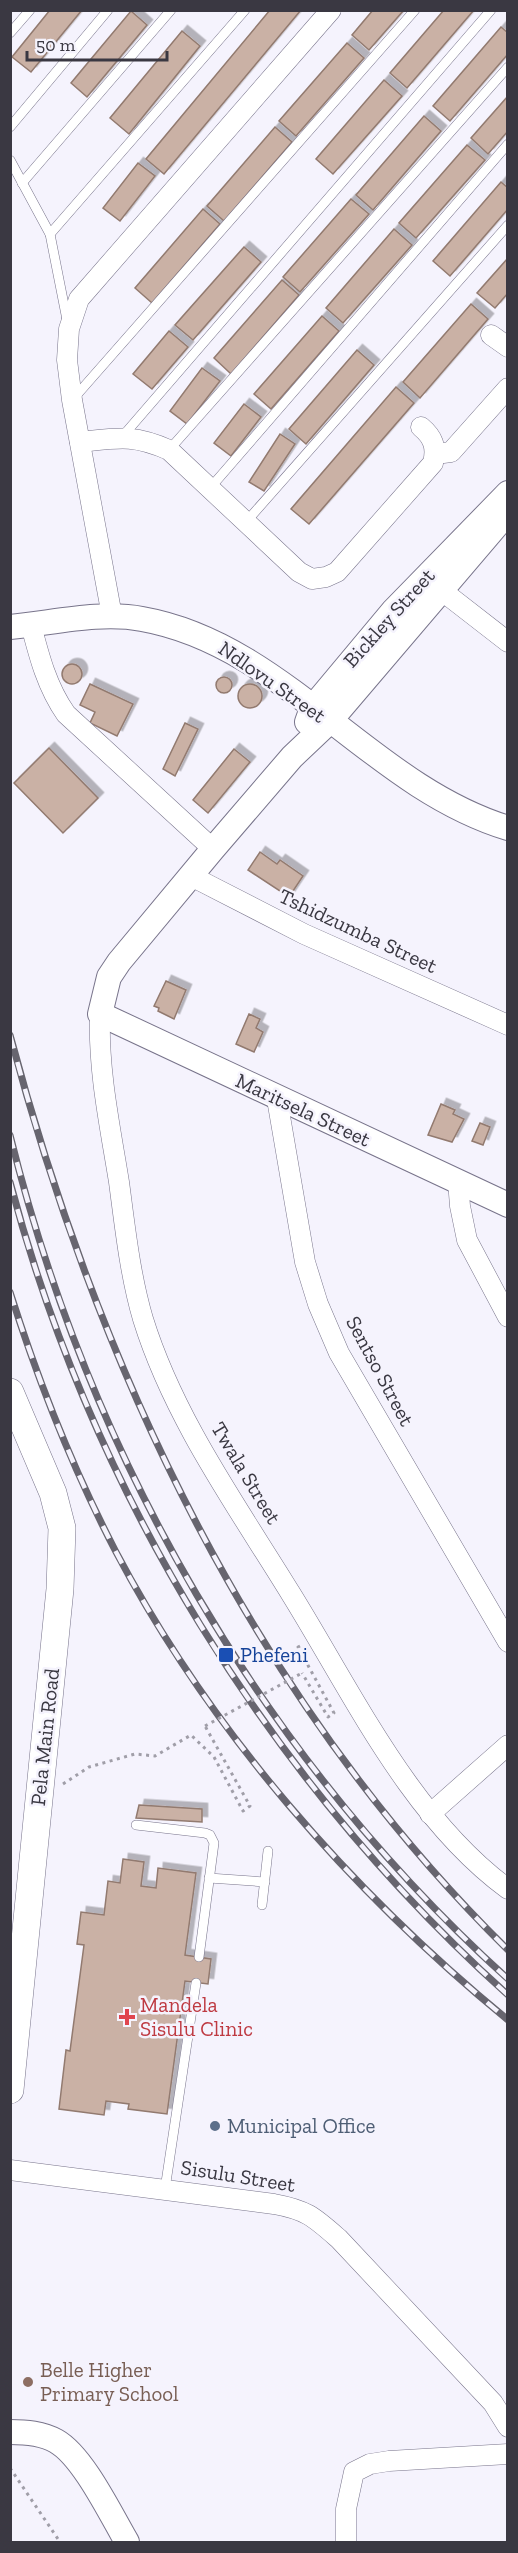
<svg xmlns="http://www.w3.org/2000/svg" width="518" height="2553" font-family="'Zilla Slab',serif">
<defs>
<filter id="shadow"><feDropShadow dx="5.5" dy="-5.5" stdDeviation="0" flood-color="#0004"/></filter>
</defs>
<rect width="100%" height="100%" fill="#f5f3fd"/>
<g fill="#cab1a5" stroke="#927a6f" stroke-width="1.5" filter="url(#shadow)">
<path d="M50 10H82L31 72 12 57Z"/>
<path d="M270 10H301L164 174 146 159Z"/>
<path d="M373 10H404L369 50 352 35Z"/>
<path d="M444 10H474L407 88 390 73Z"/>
<path d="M131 11 147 25 87 97 71 83Z"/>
<path d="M501 27 508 33V54L450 121 433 106Z"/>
<path d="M182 31 200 46 129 134 110 118Z"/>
<path d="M347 43 364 58 296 136 279 121Z"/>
<path d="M384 80 402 96 333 174 316 159Z"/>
<path d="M508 96V131L488 154 471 138Z"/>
<path d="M424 116 441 131 373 210 356 195Z"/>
<path d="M275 127 292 142 224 221 207 206Z"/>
<path d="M467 145 485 160 416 238 399 223Z"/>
<path d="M138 163 155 176 120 221 103 208Z"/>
<path d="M501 182 508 188V209L450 276 433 261Z"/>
<path d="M351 199 369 214 300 292 283 277Z"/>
<path d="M203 209 220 224 152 303 135 288Z"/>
<path d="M394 229 412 245 343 323 326 308Z"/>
<path d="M244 247 261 262 193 340 175 325Z"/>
<path d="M508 258V293L495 308 477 293Z"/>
<path d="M282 280 299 295 231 374 214 358Z"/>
<path d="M471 304 488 319 420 398 403 382Z"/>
<path d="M322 316 339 331 271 409 254 394Z"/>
<path d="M169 331 188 347 152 389 133 374Z"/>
<path d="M357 350 374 365 306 444 289 429Z"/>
<path d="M202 368 220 381 187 424 170 411Z"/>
<path d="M396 387 414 403 309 524 291 509Z"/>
<path d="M244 404 261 417 231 456 214 443Z"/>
<path d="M280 434 295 444 264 491 249 482Z"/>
<circle cx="72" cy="674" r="10"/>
<circle cx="224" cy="685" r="8"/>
<path d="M90 684 133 704 117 736 90 723 95 712 80 705Z"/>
<circle cx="250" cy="696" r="12"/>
<path d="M185 723 198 729 175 776 163 769Z"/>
<path d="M49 748 98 798 63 833 14 783Z"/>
<path d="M234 749 250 762 208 813 193 800Z"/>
<path d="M260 852 277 864 280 860 303 876 289 897 248 870Z"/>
<path d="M166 981 186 990 174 1019 158 1011 159 1008 154 1006Z"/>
<path d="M249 1014 260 1019 256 1028 263 1032 254 1052 236 1044Z"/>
<path d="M441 1104 455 1110 453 1114 464 1119 452 1142 428 1135Z"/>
<path d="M480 1123 490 1127 483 1145 472 1141Z"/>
<path d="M139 1805 202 1809V1822L136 1818Z"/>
<path d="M123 1859 144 1862 141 1886 156 1888 158 1868 196 1873 185 1955 211 1959 208 1984 185 1981 167 2114 128 2109 129 2104 106 2101 104 2115 59 2109 66 2050 70 2051 84 1945 77 1944 81 1912 104 1915 108 1881 120 1883Z"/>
</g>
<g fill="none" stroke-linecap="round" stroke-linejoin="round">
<g stroke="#78748b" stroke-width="10">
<g id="service">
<path d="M10 33 30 10"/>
<path d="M10 127 108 10"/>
<path d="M10 160 50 234 67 320"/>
<path d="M22 183 171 10"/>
<path d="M50 234 245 10"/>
<path d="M74 398 415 10"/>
<path d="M122 437 491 10"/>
<path d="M169 450 508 67"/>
<path d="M211 487 508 144"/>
<path d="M246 522 508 225"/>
<path d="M136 1825 205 1833 210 1835 214 1843 199 1957"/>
<path d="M209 1878 265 1882"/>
<path d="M262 1905 268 1851"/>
<path d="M165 2189 196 1983"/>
</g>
</g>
<g stroke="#78748b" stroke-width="21">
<g id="minor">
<path d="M491 335 508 347"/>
<path d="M80 442C118 438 133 434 169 450L299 572 312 579 326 577 337 572 433 463C437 447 433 437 421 427"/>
<path d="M435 454 451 452 508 388"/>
<path d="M441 590 508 642"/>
<path d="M112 616 72 400 67 360 69 329 79 299 331 10"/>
<path d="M31 625C39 656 47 687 66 714L213 849"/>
<path d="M191 876 304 934 508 1025"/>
<path d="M100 1014C98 1071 110 1126 119 1182 125 1227 130 1275 143 1319 174 1419 237 1506 291 1594 353 1694 411 1818 508 1889"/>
<path d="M277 1099 305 1262 318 1304 339 1353 508 1642"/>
<path d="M458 1181 460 1206 467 1240 508 1317"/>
<path d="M430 1814 508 1745"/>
<path d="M10 2170 274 2204C307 2210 314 2217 339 2239L493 2403 508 2427"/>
<path d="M346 2542V2509L354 2472 370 2464 389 2461 508 2454"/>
</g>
</g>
<g stroke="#78748b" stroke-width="26">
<g id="tertiary">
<path d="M508 512 330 721 292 757 213 849 119 962 109 977 100 1014 508 1205"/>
<path d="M10 627C53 623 100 611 142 619 284 644 370 786 508 828"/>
<path d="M307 722 312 708 393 611 508 493"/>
<path d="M10 2432C26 2432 42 2433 56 2441 83 2456 111 2515 127 2542"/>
</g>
</g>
<g stroke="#78748b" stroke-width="28">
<path id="secondary" d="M10 1392 53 1493 62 1528 60 1589 10 2090"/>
</g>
<g stroke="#a09ea8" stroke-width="3" stroke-dasharray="3 4.5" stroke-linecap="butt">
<path d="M300 1646 298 1647 334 1713 328 1717 302 1673"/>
<path d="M63 1784 89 1767 135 1754 155 1756 191 1735 214 1757 243 1811 250 1806 205 1726"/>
<path d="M10 2468 60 2542"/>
</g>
<use href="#service" stroke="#fff" stroke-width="9"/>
<use href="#minor" stroke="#fff" stroke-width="20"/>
<use href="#tertiary" stroke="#fff" stroke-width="24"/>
<use href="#secondary" stroke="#fff" stroke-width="27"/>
<g stroke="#67656f" stroke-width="7">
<g id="rail">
<path d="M10 1035C100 1374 256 1702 508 1950"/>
<path d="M10 1135C89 1456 262 1757 508 1979"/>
<path d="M10 1182C92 1493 269 1780 508 1995"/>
<path d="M10 1292C38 1381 73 1469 116 1552 211 1732 351 1891 508 2020"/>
</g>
</g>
<use href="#rail" stroke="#f5f3fd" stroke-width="4.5" stroke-dasharray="14" stroke-linecap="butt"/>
<path stroke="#a09ea8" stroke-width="3" stroke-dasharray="3 4.5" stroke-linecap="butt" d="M205 1726 302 1673"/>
</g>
<rect fill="#1a4fb4" stroke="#f5f3fd" stroke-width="2" x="218" y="1647" width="16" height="16" rx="3"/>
<path fill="#e0444e" stroke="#f5f3fd" stroke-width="2" d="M124 2008h6v6h6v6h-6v6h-6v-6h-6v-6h6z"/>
<circle fill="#5c6f8a" stroke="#f5f3fd" stroke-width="2" cx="215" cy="2126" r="6"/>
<circle fill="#8d6e63" stroke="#f5f3fd" stroke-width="2" cx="28" cy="2382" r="6"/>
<g text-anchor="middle" stroke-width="5" stroke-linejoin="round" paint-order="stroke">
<g font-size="21" fill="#3a3842" stroke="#f5f3fd">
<text transform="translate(389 618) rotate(-48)" y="7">Bickley Street</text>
<text transform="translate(272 682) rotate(35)" y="7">Ndlovu Street</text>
<text transform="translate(358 931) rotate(25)" y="7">Tshidzumba Street</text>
<text transform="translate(303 1110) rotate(25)" y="7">Maritsela Street</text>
<text transform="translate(380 1371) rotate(62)" y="7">Sentso Street</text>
<text transform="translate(246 1473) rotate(59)" y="7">Twala Street</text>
<text transform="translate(45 1737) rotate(-84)" y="7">Pela Main Road</text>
<text transform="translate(238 2176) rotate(9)" y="7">Sisulu Street</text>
</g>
<g font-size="21" fill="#164399" stroke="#f5f3fd" text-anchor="start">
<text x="240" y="1662">Phefeni</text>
</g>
<g font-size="21" fill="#be3a42" stroke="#f5f3fd" text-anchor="start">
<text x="140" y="2012">Mandela<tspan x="140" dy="24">Sisulu Clinic</tspan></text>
</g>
<g font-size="21" fill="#4e5e75" stroke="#f5f3fd" text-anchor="start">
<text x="227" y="2133">Municipal Office</text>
</g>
<g font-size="21" fill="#785e54" stroke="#f5f3fd" text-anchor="start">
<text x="40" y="2377">Belle Higher<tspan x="40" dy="24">Primary School</tspan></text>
</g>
</g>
<rect width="518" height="2553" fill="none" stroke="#3a3842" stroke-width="24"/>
<path d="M27 51v9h140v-9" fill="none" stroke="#3a3842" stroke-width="3"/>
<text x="36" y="51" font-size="18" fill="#3a3842" stroke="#f5f3fd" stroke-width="4.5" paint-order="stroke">50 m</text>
</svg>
